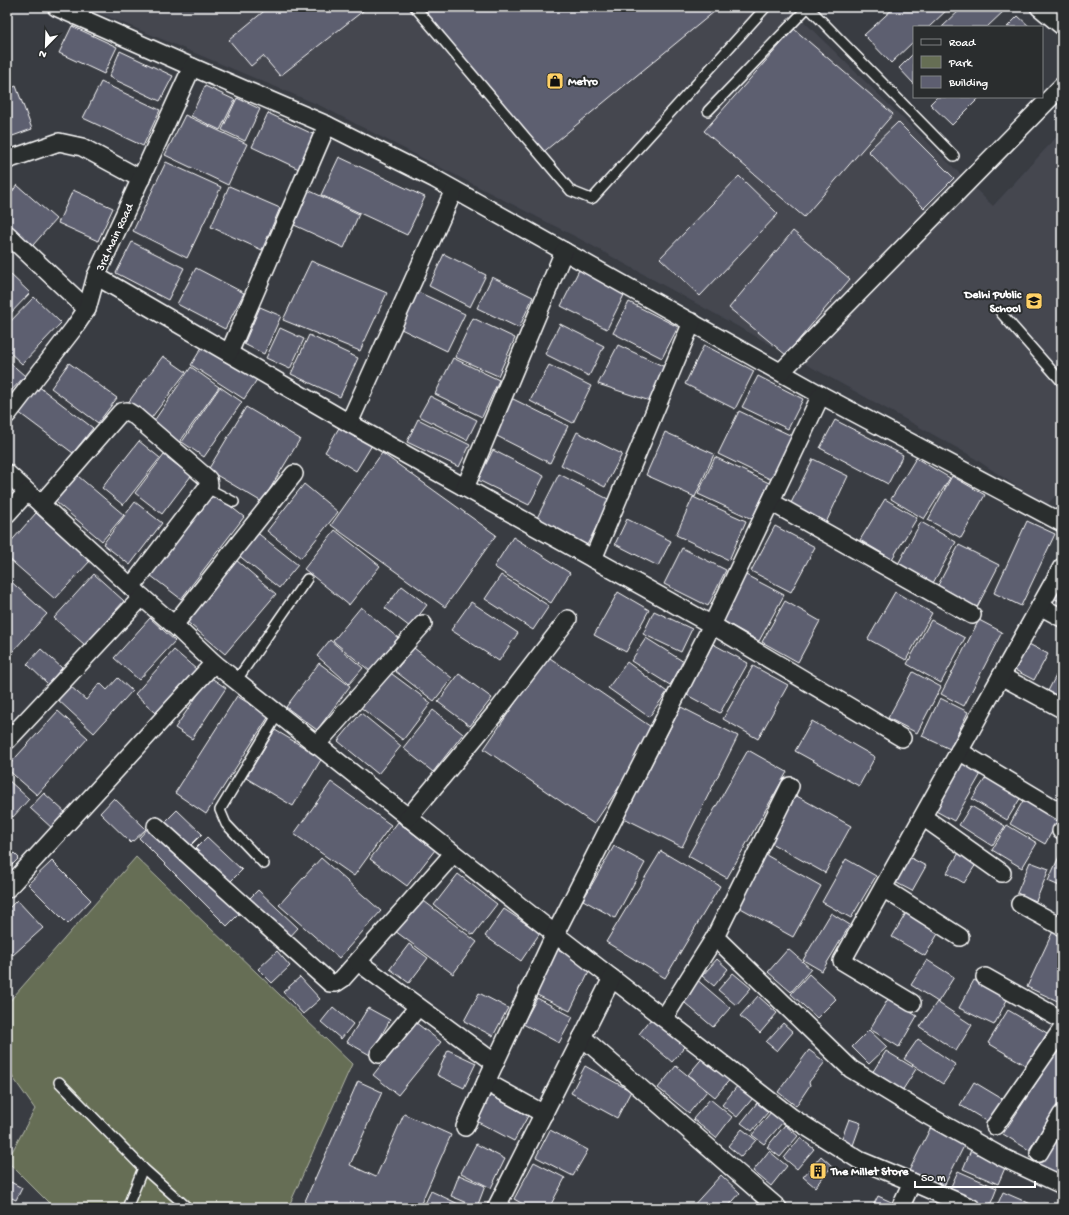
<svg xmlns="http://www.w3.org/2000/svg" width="1069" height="1215" font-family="'Gochi Hand',sans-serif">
<rect width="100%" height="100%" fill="#393c42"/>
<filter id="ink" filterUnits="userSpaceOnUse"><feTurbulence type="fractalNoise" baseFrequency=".025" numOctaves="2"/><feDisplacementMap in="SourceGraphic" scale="8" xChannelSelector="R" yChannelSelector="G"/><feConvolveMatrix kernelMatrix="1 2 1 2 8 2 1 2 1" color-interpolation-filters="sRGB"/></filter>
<g filter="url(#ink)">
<path fill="#444650" d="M85 7H789L993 206 1062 131V489L1046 506 968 454 580 239 319 105Z"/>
<path fill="#666e54" stroke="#b2b6aa" d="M136 857 352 1064 288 1208H54L7 1161 35 1109 7 1069V1004Z"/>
<g fill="#5d5e70" stroke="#fff">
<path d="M269 7H368L280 76 263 56 251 66 229 40Z"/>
<path d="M419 7H720L541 154Z"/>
<path d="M895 7H950L929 27H914V41L891 63 864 35Z"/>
<path d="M963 7H1005L1006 9 987 27H942Z"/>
<path d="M1054 7H1062V14Z"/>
<path d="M1018 16 1030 27H1007Z"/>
<path d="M72 26 117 47 104 74 59 53Z"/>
<path d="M794 29 893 114 804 217 704 131Z"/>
<path d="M120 51 173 76 160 101 109 77Z"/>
<path d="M914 53V84L899 68Z"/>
<path d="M101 82 160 110 143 146 83 118Z"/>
<path d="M16 86 32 129 7 138V90Z"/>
<path d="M205 86 235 100 220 130 191 116Z"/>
<path d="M937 97H980L952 125 930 104Z"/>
<path d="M237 98 260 109 245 141 222 130Z"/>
<path d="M268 113 317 136 301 170 252 147Z"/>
<path d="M185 115 247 144 228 185 165 155Z"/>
<path d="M898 122 954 178 924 208 868 151Z"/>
<path d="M339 157 425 197 407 235 321 195Z"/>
<path d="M166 162 221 187 187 258 133 231Z"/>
<path d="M739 176 778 214 700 296 660 258Z"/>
<path d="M17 185 56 219 33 245 7 223V188L12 192Z"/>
<path d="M229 186 280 208 262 250 211 227Z"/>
<path d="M73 190 113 208 98 241 58 223Z"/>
<path d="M308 190 359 214 344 248 292 224Z"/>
<path d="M793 231 850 279 786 355 729 308Z"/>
<path d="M132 242 184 268 168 300 116 273Z"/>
<path d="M444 254 486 275 470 307 429 286Z"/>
<path d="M311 261 387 293 360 351 283 320Z"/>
<path d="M196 268 244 293 225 329 177 304Z"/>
<path d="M580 268 626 291 607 329 561 306Z"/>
<path d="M8 272 30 293 7 317V273Z"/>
<path d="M492 277 533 297 519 328 477 308Z"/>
<path d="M416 291 465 314 447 351 399 328Z"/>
<path d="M34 297 61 323 22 364 7 350V325Z"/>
<path d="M629 302 678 327 662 358 613 333Z"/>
<path d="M260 307 281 316 264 354 244 344Z"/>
<path d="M473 318 515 338 498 376 455 357Z"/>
<path d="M560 324 604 346 589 376 545 354Z"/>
<path d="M280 328 304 339 290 369 266 358Z"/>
<path d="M309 335 358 358 340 397 291 374Z"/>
<path d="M204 344 258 378 244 399 191 365Z"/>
<path d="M618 345 665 367 650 401 598 384Z"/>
<path d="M704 345 754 371 735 409 685 384Z"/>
<path d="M163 356 186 372 149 421 127 404Z"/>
<path d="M453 358 499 380 482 417 435 394Z"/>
<path d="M7 360 25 376 7 395Z"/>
<path d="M69 363 117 398 98 423 51 388Z"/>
<path d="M549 365 591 386 573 423 530 401Z"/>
<path d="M191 367 219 387 179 443 152 424Z"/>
<path d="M758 376 803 399 788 429 742 407Z"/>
<path d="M38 386 93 428 73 453 18 412Z"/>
<path d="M220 387 242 402 204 457 182 442Z"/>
<path d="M430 396 477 420 467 440 419 416Z"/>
<path d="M511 398 568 426 550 463 493 434Z"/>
<path d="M246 407 300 439 262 502 208 470Z"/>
<path d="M739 411 792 436 772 480 718 454Z"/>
<path d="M418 419 470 445 459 467 407 442Z"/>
<path d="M835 420 903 455 888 484 820 448Z"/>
<path d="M340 426 372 445 356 471 325 452Z"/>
<path d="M577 432 622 454 605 487 561 465Z"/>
<path d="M665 432 714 454 695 497 646 475Z"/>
<path d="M139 441 160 458 123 505 102 488Z"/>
<path d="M493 450 544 476 529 505 478 480Z"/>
<path d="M382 453 496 535 445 607 331 525Z"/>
<path d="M164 455 191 476 162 514 135 493Z"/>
<path d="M715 457 769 483 752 519 698 494Z"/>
<path d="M916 458 950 478 924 519 891 499Z"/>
<path d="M813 459 848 476 823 529 787 511Z"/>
<path d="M72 471 124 515 102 541 50 497Z"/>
<path d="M559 474 610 500 587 545 536 520Z"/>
<path d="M952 476 985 495 961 538 928 520Z"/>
<path d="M304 484 338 512 301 558 267 531Z"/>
<path d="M210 490 244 517 181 599 146 572Z"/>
<path d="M693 497 746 521 729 560 676 535Z"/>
<path d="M885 499 917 518 892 559 860 540Z"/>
<path d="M135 502 162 523 130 565 103 544Z"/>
<path d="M36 513 90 561 55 599 7 557V546Z"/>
<path d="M627 519 671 541 658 566 615 544Z"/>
<path d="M1027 521 1055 534 1021 606 994 593Z"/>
<path d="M921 522 956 542 933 583 898 564Z"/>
<path d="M775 526 815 547 791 592 751 571Z"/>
<path d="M335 530 380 566 349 605 304 569Z"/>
<path d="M255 531 298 565 279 588 237 554Z"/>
<path d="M513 537 570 573 551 603 494 567Z"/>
<path d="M959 545 999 565 975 611 935 591Z"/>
<path d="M682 548 726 570 708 606 664 584Z"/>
<path d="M236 560 276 594 225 654 185 620Z"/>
<path d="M94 574 124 601 85 645 54 618Z"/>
<path d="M744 574 784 595 759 641 720 619Z"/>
<path d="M501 575 549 606 533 630 485 599Z"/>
<path d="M7 578 47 614 12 652 7 648Z"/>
<path d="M1062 580V602L1053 598Z"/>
<path d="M402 586 427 605 410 627 385 608Z"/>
<path d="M618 592 649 610 626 652 594 635Z"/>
<path d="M895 592 932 613 906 660 868 639Z"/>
<path d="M785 601 820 621 798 662 762 642Z"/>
<path d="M471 602 518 633 499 661 451 630Z"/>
<path d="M361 607 398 638 370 671 333 641Z"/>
<path d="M654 611 692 629 681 652 643 634Z"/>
<path d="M150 618 175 641 139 680 114 658Z"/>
<path d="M931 620 965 638 941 683 907 664Z"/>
<path d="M979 620 1002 632 964 706 941 694Z"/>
<path d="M646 638 684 662 670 685 631 661Z"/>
<path d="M330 640 363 668 349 684 317 656Z"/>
<path d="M1027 643 1048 654 1034 680 1013 669Z"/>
<path d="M713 644 748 663 720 713 685 694Z"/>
<path d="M414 648 452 678 434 701 395 671Z"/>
<path d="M41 649 62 668 48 684 27 664Z"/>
<path d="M174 650 196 669 156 713 135 694Z"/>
<path d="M547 656 657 731 594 824 484 749Z"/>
<path d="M627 662 667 692 649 717 608 688Z"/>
<path d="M319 663 350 686 317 730 286 707Z"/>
<path d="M1062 664V698L1048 691Z"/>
<path d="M753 666 788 685 758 739 723 719Z"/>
<path d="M388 671 431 703 403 740 360 707Z"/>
<path d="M913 672 941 687 917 733 888 718Z"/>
<path d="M459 674 492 698 470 726 438 702Z"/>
<path d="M210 677 226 688 192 739 175 728Z"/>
<path d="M118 678 132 691 94 733 57 699 69 685 86 700 100 683 107 690Z"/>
<path d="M237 696 269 716 206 814 175 793Z"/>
<path d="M940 698 968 712 950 749 922 736Z"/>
<path d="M681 707 738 736 682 847 624 818Z"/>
<path d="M433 710 463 734 433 772 403 748Z"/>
<path d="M58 711 88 738 37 795 7 769V767Z"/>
<path d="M361 713 401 746 378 774 338 741Z"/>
<path d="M812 721 875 757 859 786 795 751Z"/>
<path d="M275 730 322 758 293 806 246 778Z"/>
<path d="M748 750 787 772 727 878 688 856Z"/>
<path d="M963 762 982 772 954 821 934 810Z"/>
<path d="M987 776 1021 797 1007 820 972 799Z"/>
<path d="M7 779 29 799 13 817 7 812Z"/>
<path d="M331 782 391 825 354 876 294 834Z"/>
<path d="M44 793 67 814 53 829 30 808Z"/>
<path d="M795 795 851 826 825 873 769 842Z"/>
<path d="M114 798 146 829 131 843 100 813Z"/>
<path d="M1024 799 1059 819 1045 844 1010 824Z"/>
<path d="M971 806 1005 826 992 846 959 825Z"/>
<path d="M177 810 202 834 188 848 163 824Z"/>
<path d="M398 822 435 850 407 886 370 859Z"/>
<path d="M151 825 240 913 227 926 139 838Z"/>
<path d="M1007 825 1037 843 1022 868 992 850Z"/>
<path d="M207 837 242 870 227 885 193 851Z"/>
<path d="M7 846 19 858 7 870Z"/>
<path d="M614 846 645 863 615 918 583 900Z"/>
<path d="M1062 850V887L1048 881Z"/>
<path d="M661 851 720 886 665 978 606 942Z"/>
<path d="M960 851 978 861 964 883 947 873Z"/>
<path d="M766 855 821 886 793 937 737 906Z"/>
<path d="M909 857 926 866 912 891 895 882Z"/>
<path d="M321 858 381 911 339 958 279 905Z"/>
<path d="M846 859 876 876 851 918 822 902Z"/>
<path d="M52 861 91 900 68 924 28 884Z"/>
<path d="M1030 862 1049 869 1036 901 1017 893Z"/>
<path d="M458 874 497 904 473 935 434 905Z"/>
<path d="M258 890 298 928 287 940 247 901Z"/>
<path d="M420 898 477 942 453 974 395 931Z"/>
<path d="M17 900 43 928 13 955 7 949V910Z"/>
<path d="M504 909 540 933 521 961 485 936Z"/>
<path d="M831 913 850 925 822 971 803 960Z"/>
<path d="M906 913 939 932 925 956 892 937Z"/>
<path d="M1054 929 1062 932V1003L1027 987Z"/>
<path d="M409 944 428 958 409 983 390 969Z"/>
<path d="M553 947 592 966 570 1011 531 992Z"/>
<path d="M788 949 811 969 791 992 768 972Z"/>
<path d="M277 951 290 966 272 983 258 969Z"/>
<path d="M717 959 728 969 714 986 702 976Z"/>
<path d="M927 960 954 977 938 1002 911 985Z"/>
<path d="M733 973 751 988 736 1005 718 990Z"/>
<path d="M809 974 836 999 817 1018 791 994Z"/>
<path d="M300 977 320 999 303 1014 283 992Z"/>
<path d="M695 978 730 1008 713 1027 678 997Z"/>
<path d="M974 980 1008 998 994 1025 959 1008Z"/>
<path d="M479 993 508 1008 493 1036 464 1021Z"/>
<path d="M758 996 777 1013 760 1033 740 1016Z"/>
<path d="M537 998 573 1017 559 1043 523 1024Z"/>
<path d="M888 999 917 1016 899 1047 870 1029Z"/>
<path d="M937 1002 972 1025 956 1051 920 1027Z"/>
<path d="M333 1007 353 1024 341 1039 321 1022Z"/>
<path d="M368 1008 390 1020 370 1055 347 1042Z"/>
<path d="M1008 1010 1047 1033 1027 1066 988 1043Z"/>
<path d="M655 1014 689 1042 672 1062 639 1034Z"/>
<path d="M415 1022 441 1042 398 1095 373 1075Z"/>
<path d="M783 1023 793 1032 777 1051 766 1042Z"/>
<path d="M869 1030 887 1047 869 1064 852 1047Z"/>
<path d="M918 1039 956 1065 943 1084 904 1059Z"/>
<path d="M1062 1043V1098L1029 1150 1003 1134Z"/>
<path d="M448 1050 476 1063 464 1088 437 1075Z"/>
<path d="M809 1050 825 1062 809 1082 810 1085 796 1106 778 1092Z"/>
<path d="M886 1051 916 1069 902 1091 872 1073Z"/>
<path d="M705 1055 732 1077 715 1097 688 1075Z"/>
<path d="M585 1066 631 1091 617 1118 571 1093Z"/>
<path d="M676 1066 707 1091 689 1113 658 1088Z"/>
<path d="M358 1081 382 1092 350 1165 376 1177 404 1114 451 1135 419 1208H302Z"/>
<path d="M974 1082 1004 1100 990 1123 960 1105Z"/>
<path d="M738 1085 753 1098 737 1117 722 1105Z"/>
<path d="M490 1095 528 1116 514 1141 476 1121Z"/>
<path d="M710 1099 732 1117 716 1138 693 1119Z"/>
<path d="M757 1103 768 1112 752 1131 741 1123Z"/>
<path d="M771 1112 783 1122 764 1144 752 1135Z"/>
<path d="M849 1119 861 1123 851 1151 839 1146Z"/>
<path d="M785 1125 798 1136 780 1157 767 1147Z"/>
<path d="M932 1125 966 1142 941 1192 907 1175Z"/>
<path d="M742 1129 756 1140 741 1157 728 1146Z"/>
<path d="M550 1130 588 1150 573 1176 536 1157Z"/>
<path d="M1062 1130V1167L1053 1180 1036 1167Z"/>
<path d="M800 1138 814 1149 797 1169 784 1158Z"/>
<path d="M476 1144 505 1159 491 1188 461 1173Z"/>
<path d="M973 1145 1008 1161 998 1184 963 1169Z"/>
<path d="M769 1151 787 1166 771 1186 753 1171Z"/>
<path d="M821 1156 832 1166 815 1187 803 1177Z"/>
<path d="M534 1162 565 1178 549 1208H530L514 1199Z"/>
<path d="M958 1171 997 1188 989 1208H981L948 1193Z"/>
<path d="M459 1175 485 1186 477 1207 451 1196Z"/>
<path d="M721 1175 740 1193 727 1208H691Z"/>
<path d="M7 1180 22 1188 16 1200 7 1196Z"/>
<path d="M431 1191 467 1208H423Z"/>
<path d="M1003 1192 1040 1208H996Z"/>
<path d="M878 1196 898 1205 896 1208H872Z"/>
</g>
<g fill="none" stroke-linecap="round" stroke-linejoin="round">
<g stroke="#fff" stroke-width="12">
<g id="service">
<path d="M415 7 571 191 591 199 593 198 766 7"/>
<path d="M808 7 954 156"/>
<path d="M708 111 808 7"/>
<path d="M1001 313 1062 382"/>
<path d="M207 488 234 502"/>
<path d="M236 681 307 579"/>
<path d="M264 864 226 824 220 810 278 714"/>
<path d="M59 1082 143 1168 188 1208"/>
<path d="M127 1208 143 1168"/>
</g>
</g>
<g stroke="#fff" stroke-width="20">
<g id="minor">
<path d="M56 7 192 67 327 125 435 179 821 395 1062 523"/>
<path d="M1039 7 1062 26"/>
<path d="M7 160 59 142 82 147 141 179"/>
<path d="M7 234 87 309"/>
<path d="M96 276 349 423 712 625 902 738"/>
<path d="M229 353 327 125"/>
<path d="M781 372 1062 86"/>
<path d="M7 415 74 328 87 309 96 276 192 67"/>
<path d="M349 423 454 190"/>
<path d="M7 473 142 597 174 625 214 663 555 934 791 1117 859 1160 912 1182 900 1208"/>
<path d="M465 488 564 251"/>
<path d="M771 502 972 615"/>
<path d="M41 504 121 412 127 411 135 416 208 479 209 485 131 587"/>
<path d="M7 514 27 492"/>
<path d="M593 559 692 322"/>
<path d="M1040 606 1062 618"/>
<path d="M174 625 294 474"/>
<path d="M1001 676 1062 709"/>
<path d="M7 741 142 597"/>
<path d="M316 745 423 624"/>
<path d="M959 751 1062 813"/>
<path d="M790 786 715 937 851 1069 925 1114 1002 1157 1062 1185"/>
<path d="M923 817 1002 873"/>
<path d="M408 818 498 710 568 619"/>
<path d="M156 826 330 983H336L342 979 453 854"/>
<path d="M1061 831H1062"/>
<path d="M883 888 960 937"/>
<path d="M7 889 214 663"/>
<path d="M1020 904 1062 927"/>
<path d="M358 962 495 1063"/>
<path d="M985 977 1062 1020"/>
<path d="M912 1003 842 961 1062 567"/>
<path d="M664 1018 715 937"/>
<path d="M582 1037 778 1208"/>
<path d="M379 1054 418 1007"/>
<path d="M486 1082 544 1114"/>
<path d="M995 1126 1062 1029"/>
<path d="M465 1127 555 934 712 625 821 395"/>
<path d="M1039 1153 1062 1114"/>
<path d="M912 1182 972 1208"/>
<path d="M496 1208 612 978"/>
</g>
</g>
<use href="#service" stroke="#2a2d2e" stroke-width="9"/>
<use href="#minor" stroke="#2a2d2e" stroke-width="17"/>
</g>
</g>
<defs>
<g id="shop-square" transform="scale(0.9)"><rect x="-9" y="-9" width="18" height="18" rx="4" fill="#ffd166" stroke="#2a2d2e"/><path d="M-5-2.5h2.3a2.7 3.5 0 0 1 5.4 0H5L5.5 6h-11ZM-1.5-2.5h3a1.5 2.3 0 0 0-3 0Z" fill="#111"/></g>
<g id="school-square" transform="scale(0.9)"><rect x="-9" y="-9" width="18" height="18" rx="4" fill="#ffd166" stroke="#2a2d2e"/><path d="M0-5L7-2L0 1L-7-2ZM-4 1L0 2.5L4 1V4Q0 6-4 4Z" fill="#111"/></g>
<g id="building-square" transform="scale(0.9)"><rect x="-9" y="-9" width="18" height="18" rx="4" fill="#ffd166" stroke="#2a2d2e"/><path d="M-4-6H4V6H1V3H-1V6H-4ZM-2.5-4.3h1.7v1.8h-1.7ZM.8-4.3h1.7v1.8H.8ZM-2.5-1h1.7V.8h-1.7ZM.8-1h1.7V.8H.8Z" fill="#111"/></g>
</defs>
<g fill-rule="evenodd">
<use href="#shop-square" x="555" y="81"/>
<use href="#school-square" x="1034" y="301"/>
<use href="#building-square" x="818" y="1171"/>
</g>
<g text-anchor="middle" stroke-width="4" stroke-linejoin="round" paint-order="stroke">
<g font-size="12" font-weight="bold" fill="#fff" stroke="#2a2d2e" text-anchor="start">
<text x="568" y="85">Metro</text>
<text x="1021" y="298" text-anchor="end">Delhi Public<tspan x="1021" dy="14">School</tspan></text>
<text x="831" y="1175">The Millet Store</text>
</g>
<g font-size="12" fill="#fff" stroke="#2a2d2e">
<text transform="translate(114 237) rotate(-65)" y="4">3rd Main Road</text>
</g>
</g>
<rect width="1069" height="1215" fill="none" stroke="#2a2d2e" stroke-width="24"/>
<rect x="12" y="12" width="1045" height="1191" fill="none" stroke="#fff" stroke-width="1.5" filter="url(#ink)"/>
<rect x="913" y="26" width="130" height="72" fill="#2a2d2e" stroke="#7f8182"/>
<rect x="921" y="39" width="20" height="6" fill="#2a2d2e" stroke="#7f8182"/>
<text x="949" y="46" font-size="12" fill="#ffffff">Road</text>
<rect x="921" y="56" width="20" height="12" fill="#666e54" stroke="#7f8182"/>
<text x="949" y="66" font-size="12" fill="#ffffff">Park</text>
<rect x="921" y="76" width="20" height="12" fill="#5d5e70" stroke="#7f8182"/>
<text x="949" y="86" font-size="12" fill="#ffffff">Building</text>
<g transform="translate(46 46) rotate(203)" stroke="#2a2d2e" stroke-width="3" paint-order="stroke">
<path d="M0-3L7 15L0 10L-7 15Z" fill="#ffffff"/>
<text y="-6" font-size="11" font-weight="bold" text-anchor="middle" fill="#ffffff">N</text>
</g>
<path d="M915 1181v6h120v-6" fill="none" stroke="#ffffff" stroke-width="2"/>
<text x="921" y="1181" font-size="12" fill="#ffffff" stroke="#2a2d2e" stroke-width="3" paint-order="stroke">50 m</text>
</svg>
